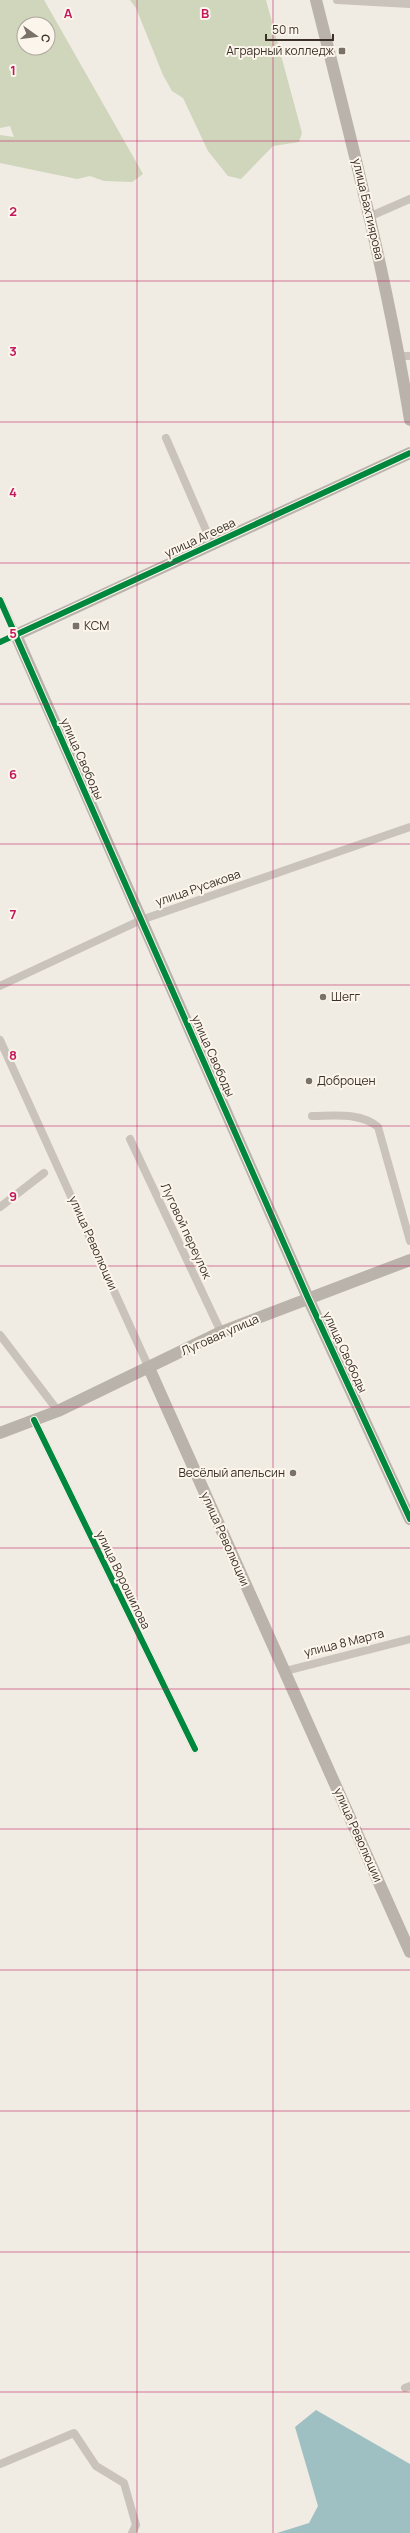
<svg xmlns="http://www.w3.org/2000/svg" width="410" height="2533" font-family="Manrope,sans-serif">
<rect width="100%" height="100%" fill="#f0ebe3"/>
<g fill="#cfd6bc" fill-rule="evenodd">
<path d="M0 0H44L143 174 132 182 104 181 90 176 77 179 0 163V135L14 137 10 126 0 128ZM24 24H48V48H24Z"/>
<path d="M130 0H266L302 133 299 142 273 146 241 179 228 176 208 151 183 98 172 91 163 75 136 8Z"/>
</g>
<path fill="#9ec0c2" d="M316 2410 410 2464V2533H277L309 2523 318 2506 295 2427Z"/>
<g fill="none" stroke-linecap="round" stroke-linejoin="round">
<g stroke="#c9c3bc" stroke-width="8">
<path d="M337 0 410 4"/>
<path d="M371 216 410 199"/>
<path d="M400 356H410"/>
<path d="M166 438 212 544"/>
<path d="M0 600 16 635 0 642"/>
<path d="M0 986 141 920 410 827"/>
<path d="M0 1040 149 1368"/>
<path d="M312 1116C334 1116 360 1112 378 1127L410 1241"/>
<path d="M130 1139 221 1332"/>
<path d="M0 1207 44 1173"/>
<path d="M0 1335 58 1411"/>
<path d="M34 1420 195 1749"/>
<path d="M285 1671 410 1639"/>
<path d="M405 2388 410 2386"/>
<path d="M0 2464 74 2433 96 2466 124 2483 136 2525 132 2533"/>
</g>
<g stroke="#bab3ac" stroke-width="12">
<path d="M316 0C351 139 387 278 410 420"/>
<path d="M410 453 16 635 308 1298 410 1519"/>
<path d="M149 1368 410 1952"/>
<path d="M0 1433 58 1411 221 1332 410 1260"/>
</g>
<g stroke="#fbf5eb" stroke-width="8">
<g id="cycleway">
<path d="M0 600 308 1298 410 1519"/>
<path d="M0 642 410 453"/>
<path d="M34 1420 195 1749"/>
</g>
</g>
<use href="#cycleway" stroke="#00873e" stroke-width="6"/>
</g>
<path fill="none" stroke="#c2185b" stroke-width="1" stroke-opacity="0.55" d="M137 0V2533M273 0V2533M0 141H410M0 281H410M0 422H410M0 563H410M0 704H410M0 844H410M0 985H410M0 1126H410M0 1266H410M0 1407H410M0 1548H410M0 1689H410M0 1829H410M0 1970H410M0 2111H410M0 2252H410M0 2392H410"/>
<g fill="#7a716a" stroke="#fbf5eb" stroke-width="1.5">
<rect x="338" y="47" width="8" height="8" rx="2"/>
<rect x="72" y="622" width="8" height="8" rx="2"/>
<circle cx="323" cy="997" r="4"/>
<circle cx="309" cy="1081" r="4"/>
<circle cx="293" cy="1473" r="4"/>
</g>
<g text-anchor="middle" stroke-width="4" stroke-linejoin="round" paint-order="stroke">
<g font-size="12" fill="#3b3029" stroke="#fbf5eb" text-anchor="start">
<text x="334" y="55" text-anchor="end">Аграрный колледж</text>
<text x="84" y="630">КСМ</text>
<text x="331" y="1001">Шегг</text>
<text x="317" y="1085">Доброцен</text>
<text x="285" y="1477" text-anchor="end">Весёлый апельсин</text>
</g>
<g font-size="12" fill="#3b3029" stroke="#fbf5eb">
<text transform="translate(368 209) rotate(77)" y="4">улица Бахтиярова</text>
<text transform="translate(200 538) rotate(-25)" y="4">улица Агеева</text>
<text transform="translate(82 759) rotate(66)" y="4">улица Свободы</text>
<text transform="translate(198 888) rotate(-19)" y="4">улица Русакова</text>
<text transform="translate(213 1056) rotate(66)" y="4">улица Свободы</text>
<text transform="translate(186 1231) rotate(65)" y="4">Луговой переулок</text>
<text transform="translate(93 1243) rotate(66)" y="4">улица Революции</text>
<text transform="translate(220 1335) rotate(-24)" y="4">Луговая улица</text>
<text transform="translate(345 1352) rotate(65)" y="4">улица Свободы</text>
<text transform="translate(225 1539) rotate(66)" y="4">улица Революции</text>
<text transform="translate(123 1580) rotate(64)" y="4">улица Ворошилова</text>
<text transform="translate(344 1643) rotate(-14)" y="4">улица 8 Марта</text>
<text transform="translate(358 1835) rotate(66)" y="4">улица Революции</text>
</g>
</g>
<g font-size="13" text-anchor="middle" font-weight="bold" fill="#c2185b" stroke="#fbf5eb" stroke-width="4" stroke-linejoin="round" paint-order="stroke">
<text x="68" y="18">A</text>
<text x="205" y="18">B</text>
<text x="13" y="75">1</text>
<text x="13" y="216">2</text>
<text x="13" y="356">3</text>
<text x="13" y="497">4</text>
<text x="13" y="638">5</text>
<text x="13" y="779">6</text>
<text x="13" y="919">7</text>
<text x="13" y="1060">8</text>
<text x="13" y="1201">9</text>
</g>
<g transform="translate(36 36) rotate(104)"><circle r="19" fill="#fbf5eb" stroke="#aea69d"/>
<path d="M0-3L7 15L0 10L-7 15Z" fill="#7a716a"/>
<text y="-6" font-size="11" font-weight="bold" text-anchor="middle" fill="#3b3029">С</text>
</g>
<path d="M266 34v6h67v-6" fill="none" stroke="#3b3029" stroke-width="2"/>
<text x="272" y="34" font-size="12" fill="#3b3029" stroke="#fbf5eb" stroke-width="3" paint-order="stroke">50 m</text>
</svg>
